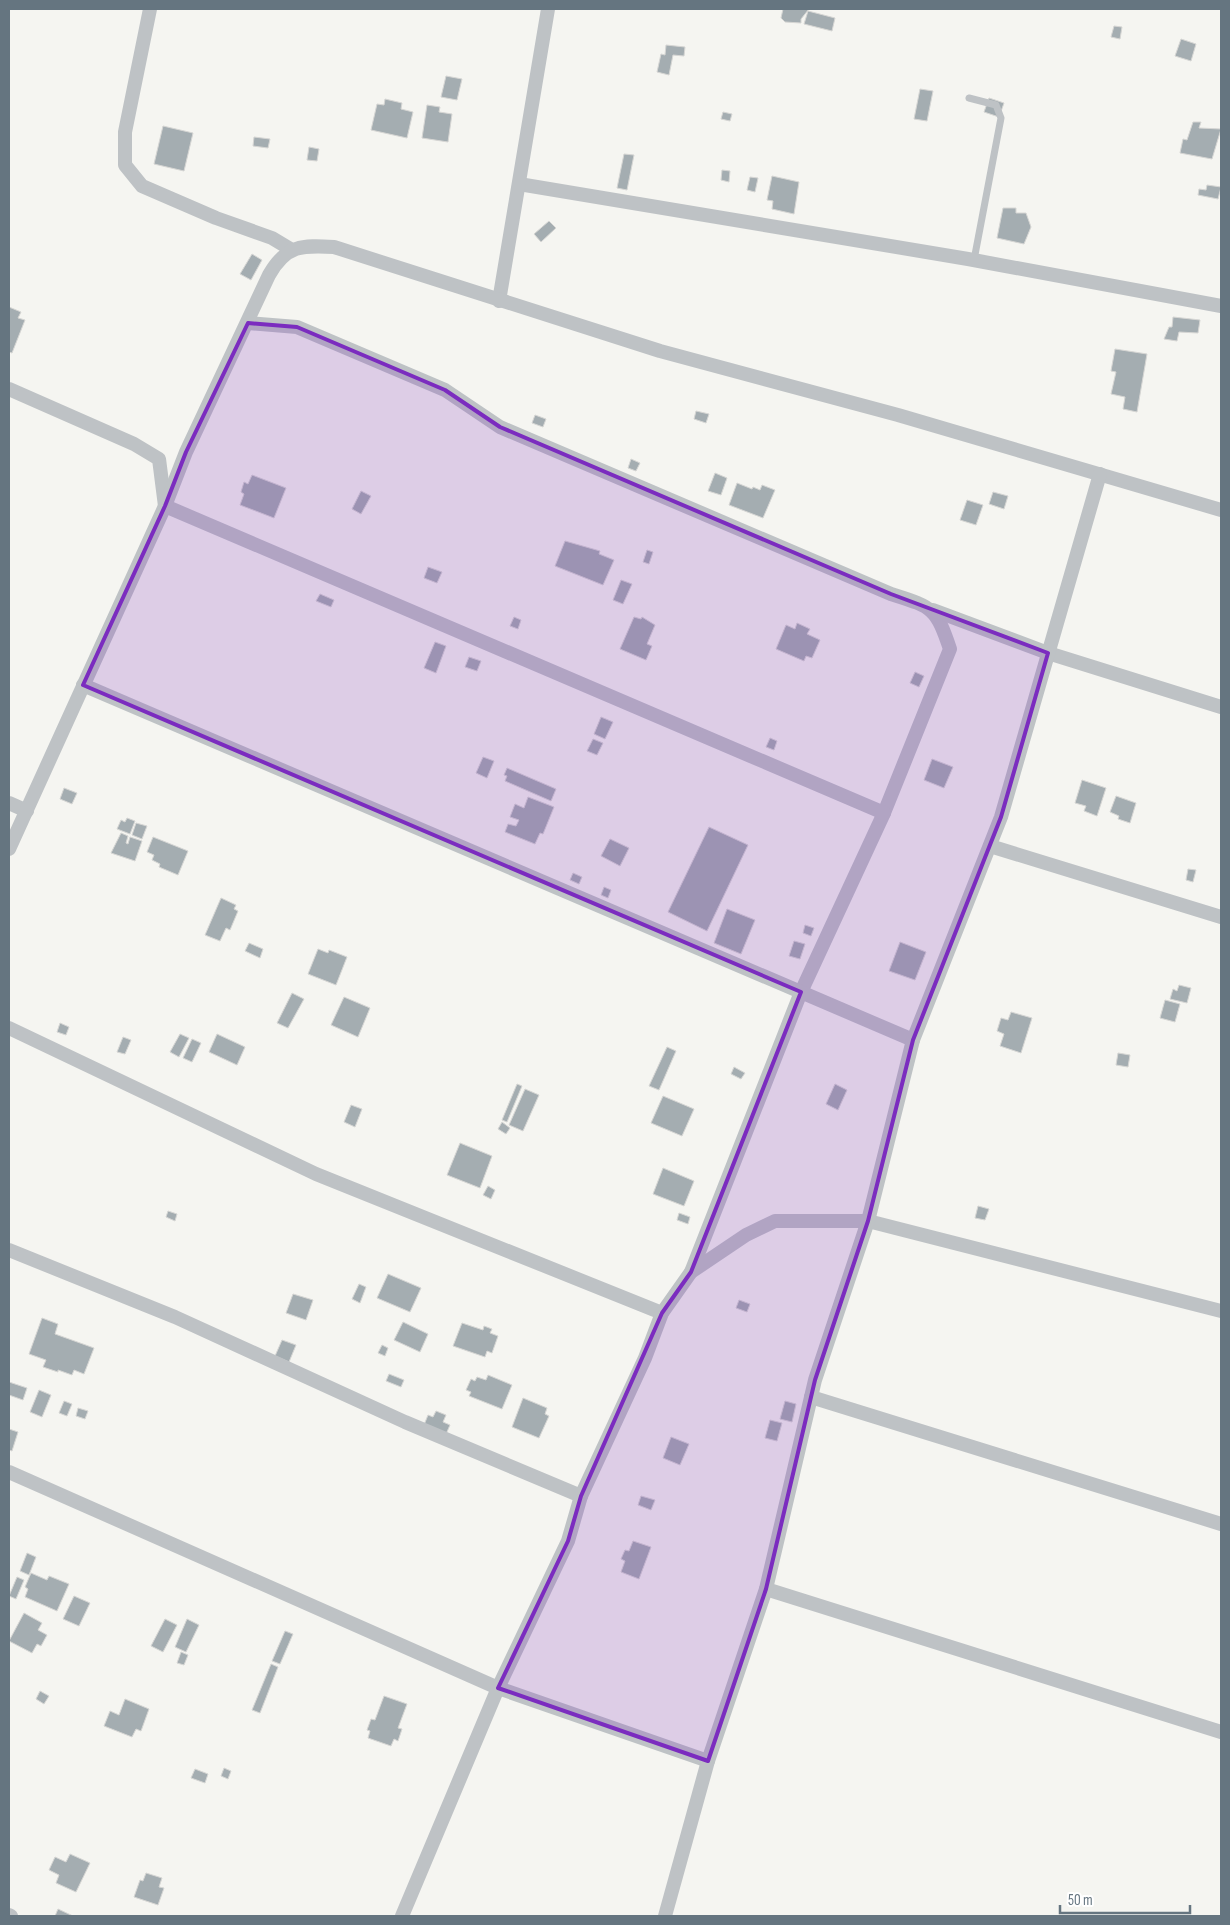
<svg xmlns="http://www.w3.org/2000/svg" width="1230" height="1925" font-family="'Sofia Sans Condensed',sans-serif">
<rect width="100%" height="100%" fill="#f5f5f1"/>
<g fill="#a4adb1" stroke="#d6d6d4">
<path d="M783 9H809L801 19V23L785 22 781 18Z"/>
<path d="M808 11 835 18 832 31 804 24Z"/>
<path d="M1114 26 1122 27 1120 39 1111 37Z"/>
<path d="M1181 39 1196 44 1191 61 1175 56Z"/>
<path d="M666 45 685 47 684 56 673 55 669 75 657 72 661 54 665 55Z"/>
<path d="M446 76 462 79 457 100 441 97Z"/>
<path d="M920 89 933 91 927 121 914 119Z"/>
<path d="M989 98 1004 103 999 117 984 112Z"/>
<path d="M385 99 402 103 401 109 413 112 407 138 371 130 377 104 384 105Z"/>
<path d="M427 105 440 107 439 112 452 114 448 142 422 138Z"/>
<path d="M723 112 732 114 730 121 721 119Z"/>
<path d="M1193 122H1201L1199 128 1221 129 1212 159 1180 153 1183 139 1187 140Z"/>
<path d="M163 126 193 133 184 171 154 164Z"/>
<path d="M254 137 270 139 268 148 253 146Z"/>
<path d="M309 147 319 149 317 161 307 160Z"/>
<path d="M624 154 634 155 627 190 617 188Z"/>
<path d="M722 170 730 171 729 182 721 180Z"/>
<path d="M772 176 799 182 794 214 772 209 773 201 767 200Z"/>
<path d="M750 177 758 178 755 192 747 190Z"/>
<path d="M1207 185 1221 187 1218 199 1198 195 1199 189 1206 190Z"/>
<path d="M1003 208H1016V213H1026L1031 227 1024 244 997 238Z"/>
<path d="M549 221 556 228 541 242 534 234Z"/>
<path d="M252 254 262 260 251 280 240 274Z"/>
<path d="M9 307 21 312 18 318 25 320 12 353 9 352Z"/>
<path d="M1173 317 1200 320 1198 333 1179 332 1177 341 1164 339 1169 327H1172Z"/>
<path d="M1115 349 1147 354 1137 412 1123 409 1125 397 1111 394 1116 372 1111 371Z"/>
<path d="M696 411 709 414 706 423 694 419Z"/>
<path d="M535 415 546 419 543 427 532 423Z"/>
<path d="M631 459 640 463 636 471 628 468Z"/>
<path d="M715 473 727 478 721 495 708 491Z"/>
<path d="M252 475 286 488 274 518 240 505 244 494 241 492 244 482 248 484Z"/>
<path d="M737 483 752 489 753 487 760 490 762 485 775 490 763 518 729 505Z"/>
<path d="M361 491 371 496 361 514 352 509Z"/>
<path d="M993 492 1008 496 1004 509 989 504Z"/>
<path d="M967 500 983 505 976 525 960 520Z"/>
<path d="M565 541 600 551 599 554 614 560 603 585 555 566Z"/>
<path d="M647 550 653 552 649 564 643 562Z"/>
<path d="M428 567 442 572 437 583 424 578Z"/>
<path d="M621 580 632 584 623 604 613 600Z"/>
<path d="M320 594 334 600 331 607 316 601Z"/>
<path d="M514 617 521 620 518 629 510 626Z"/>
<path d="M634 617 641 619 642 617 655 625 647 644 652 646 646 660 620 649Z"/>
<path d="M797 623 810 629 807 634 820 640 812 658 806 656 804 661 776 649 786 625 795 629Z"/>
<path d="M435 642 446 646 436 673 424 668Z"/>
<path d="M469 657 481 661 477 671 465 667Z"/>
<path d="M915 672 924 676 919 687 910 683Z"/>
<path d="M601 717 613 722 605 739 594 734Z"/>
<path d="M770 738 777 741 774 750 766 747Z"/>
<path d="M593 739 603 743 597 755 587 751Z"/>
<path d="M483 757 494 761 487 778 476 773Z"/>
<path d="M932 759 953 767 944 788 924 780Z"/>
<path d="M507 768 556 789 551 801 505 781 507 776 504 775Z"/>
<path d="M1082 780 1106 788 1097 816 1084 811 1086 806 1075 803Z"/>
<path d="M64 788 77 793 72 804 60 799Z"/>
<path d="M1116 796 1136 803 1130 823 1118 819 1119 816 1110 812Z"/>
<path d="M528 797 554 807 543 834 540 833 535 844 505 832 508 824 516 826 519 820 510 817 515 804 524 808Z"/>
<path d="M127 818 135 821 130 834 117 829 121 820 125 822Z"/>
<path d="M136 823 147 826 142 839 132 835Z"/>
<path d="M709 827 748 845 707 931 668 912Z"/>
<path d="M121 833 128 836 126 843 128 844 130 837 142 841 135 861 111 853Z"/>
<path d="M153 837 188 851 178 875 159 867 160 864 152 860 154 855 147 852Z"/>
<path d="M610 839 629 848 620 866 601 856Z"/>
<path d="M1188 869 1196 870 1193 882 1186 880Z"/>
<path d="M573 873 582 877 579 884 570 880Z"/>
<path d="M604 887 611 890 608 898 601 895Z"/>
<path d="M221 898 236 905 234 909 238 911 230 930 226 928 220 941 205 935Z"/>
<path d="M727 909 755 920 741 954 714 943Z"/>
<path d="M805 925 814 928 811 936 803 933Z"/>
<path d="M794 941 805 944 800 959 789 956Z"/>
<path d="M900 942 926 952 915 980 889 971Z"/>
<path d="M249 943 263 949 260 958 245 951Z"/>
<path d="M318 949 328 953 329 950 347 957 336 985 308 974Z"/>
<path d="M1179 985 1191 988 1187 1003 1170 999 1173 989 1177 991Z"/>
<path d="M292 993 304 999 288 1028 277 1023Z"/>
<path d="M344 997 370 1008 358 1037 331 1025Z"/>
<path d="M1165 1000 1180 1004 1175 1022 1160 1018Z"/>
<path d="M1011 1012 1032 1018 1021 1053 1000 1046 1004 1034 997 1031 1001 1018 1008 1020Z"/>
<path d="M60 1023 69 1027 66 1035 57 1032Z"/>
<path d="M180 1034 189 1038 179 1057 170 1052Z"/>
<path d="M217 1034 245 1047 237 1065 209 1052Z"/>
<path d="M123 1037 131 1040 125 1054 117 1052Z"/>
<path d="M192 1039 201 1043 192 1062 183 1058Z"/>
<path d="M667 1047 676 1051 659 1090 649 1086Z"/>
<path d="M1118 1053 1130 1055 1128 1067 1116 1065Z"/>
<path d="M734 1067 745 1073 741 1079 731 1074Z"/>
<path d="M517 1084 522 1086 507 1122 502 1120Z"/>
<path d="M835 1084 847 1090 838 1110 826 1104Z"/>
<path d="M525 1089 539 1095 523 1131 509 1125Z"/>
<path d="M663 1096 694 1109 682 1136 651 1123Z"/>
<path d="M351 1105 362 1109 355 1127 344 1122Z"/>
<path d="M502 1122 510 1128 506 1134 498 1129Z"/>
<path d="M460 1143 492 1156 480 1188 447 1175Z"/>
<path d="M663 1168 694 1181 684 1206 653 1194Z"/>
<path d="M488 1186 495 1190 491 1199 483 1195Z"/>
<path d="M978 1206 989 1209 985 1220 975 1218Z"/>
<path d="M168 1211 177 1214 175 1221 166 1217Z"/>
<path d="M679 1213 690 1217 688 1224 677 1220Z"/>
<path d="M388 1274 421 1288 410 1312 377 1298Z"/>
<path d="M359 1284 366 1287 360 1303 352 1299Z"/>
<path d="M293 1294 313 1300 306 1320 286 1313Z"/>
<path d="M739 1300 750 1304 747 1312 736 1308Z"/>
<path d="M42 1318 58 1324 55 1334 94 1348 84 1374 74 1370 72 1375 58 1370V1372L43 1367 46 1360 29 1354Z"/>
<path d="M403 1322 428 1334 420 1352 394 1340Z"/>
<path d="M462 1323 483 1330 484 1326 492 1329 490 1333 498 1336 492 1353 487 1351 485 1357 453 1346Z"/>
<path d="M282 1340 296 1345 289 1362 275 1356Z"/>
<path d="M382 1345 388 1348 385 1356 378 1353Z"/>
<path d="M389 1374 404 1380 401 1387 386 1381Z"/>
<path d="M488 1375 512 1385 502 1409 469 1396 471 1392 466 1390 471 1379 475 1381 477 1377 486 1380Z"/>
<path d="M9 1382 27 1388 23 1400 9 1395Z"/>
<path d="M39 1390 51 1395 42 1417 30 1412Z"/>
<path d="M523 1398 547 1408 545 1414 549 1416 539 1438 512 1427Z"/>
<path d="M64 1401 72 1404 67 1416 59 1413Z"/>
<path d="M785 1401 796 1404 792 1422 780 1419Z"/>
<path d="M78 1408 88 1411 85 1419 76 1416Z"/>
<path d="M436 1411 446 1415 443 1422 450 1425 446 1434 424 1425 428 1415 433 1417Z"/>
<path d="M770 1420 782 1423 777 1441 765 1438Z"/>
<path d="M9 1429 18 1432 12 1451 9 1450Z"/>
<path d="M671 1437 689 1444 680 1465 663 1458Z"/>
<path d="M641 1496 655 1500 651 1510 638 1505Z"/>
<path d="M633 1541 651 1547 639 1579 621 1572 625 1561 621 1559 625 1550 629 1551Z"/>
<path d="M27 1553 36 1557 29 1575 20 1571Z"/>
<path d="M31 1573 47 1580 49 1576 69 1584 57 1611 25 1597 28 1589 25 1587Z"/>
<path d="M17 1577 24 1580 16 1599 9 1596Z"/>
<path d="M74 1596 90 1603 79 1626 63 1619Z"/>
<path d="M24 1613 42 1623 38 1630 47 1635 41 1646 37 1644 32 1653 9 1641Z"/>
<path d="M165 1619 177 1625 163 1652 151 1646Z"/>
<path d="M187 1619 199 1625 186 1652 175 1647Z"/>
<path d="M285 1631 293 1634 280 1664 272 1661Z"/>
<path d="M181 1652 188 1655 184 1665 177 1663Z"/>
<path d="M271 1664 278 1667 260 1713 252 1710Z"/>
<path d="M40 1691 49 1696 44 1704 36 1699Z"/>
<path d="M384 1696 407 1704 398 1728 402 1729 398 1741 394 1739 391 1746 368 1738 370 1731 367 1730 371 1719 375 1720Z"/>
<path d="M125 1699 149 1709 141 1731 136 1729 132 1737 104 1726 110 1711 119 1715Z"/>
<path d="M224 1768 231 1771 228 1779 221 1776Z"/>
<path d="M195 1769 208 1774 205 1783 191 1778Z"/>
<path d="M70 1854 90 1863 76 1892 56 1883 59 1875 49 1870 55 1857 66 1862Z"/>
<path d="M146 1873 162 1878 159 1887 164 1888 158 1905 134 1897 140 1880 143 1881Z"/>
<path d="M58 1909 73 1916H55Z"/>
</g>
<g fill="none" stroke-linecap="round" stroke-linejoin="round">
<path stroke="#bec2c5" stroke-width="7" d="M969 98 996 105 1001 118 974 260"/>
<g stroke="#bec2c5" stroke-width="14">
<path d="M150 9 125 132V165L142 186 216 218 272 238 292 250"/>
<path d="M519 184 968 259 1221 306"/>
<path d="M499 301 548 9"/>
<path d="M248 323 297 327 445 390 500 427 891 594C932 607 936 607 950 649L884 813 801 992 691 1272"/>
<path d="M9 389 134 444 159 459 165 506 884 813"/>
<path d="M933 610 1048 653 1221 707"/>
<path d="M83 685 913 1040"/>
<path d="M9 803 27 811"/>
<path d="M990 846 1221 917"/>
<path d="M9 849 165 506 186 452 269 275C286 245 302 245 334 247L660 351 898 415 1221 510"/>
<path d="M9 1028 316 1174 662 1313"/>
<path d="M9 1250 175 1317 405 1422 581 1496 645 1358 662 1313 691 1272 746 1235 775 1221H868L1221 1311"/>
<path d="M811 1397 1221 1524"/>
<path d="M9 1472 498 1688 708 1761"/>
<path d="M766 1589 1221 1732"/>
<path d="M9 1915 11 1916"/>
<path d="M402 1916 498 1688 568 1541 581 1496"/>
<path d="M665 1916 708 1761 766 1589 815 1380 868 1221 913 1040 1001 817 1100 474"/>
</g>
</g>
<path fill="#7b2cbf" fill-opacity="0.2" stroke="#7b2cbf" stroke-width="4" stroke-linejoin="round" d="M248 323 297 327 445 390 500 427 891 594 1048 653 1001 817 913 1040 868 1221 815 1380 766 1589 708 1761 498 1688 568 1541 581 1496 662 1313 691 1272 801 992 83 685 165 506 186 452Z"/>
<rect width="1230" height="1925" fill="none" stroke="#657580" stroke-width="20"/>
<path d="M1060 1905v8h130v-8" fill="none" stroke="#657580" stroke-width="2.5"/>
<text x="1068" y="1905" font-size="15" fill="#657580" stroke="#ffffff" stroke-width="4" paint-order="stroke">50 m</text>
</svg>
